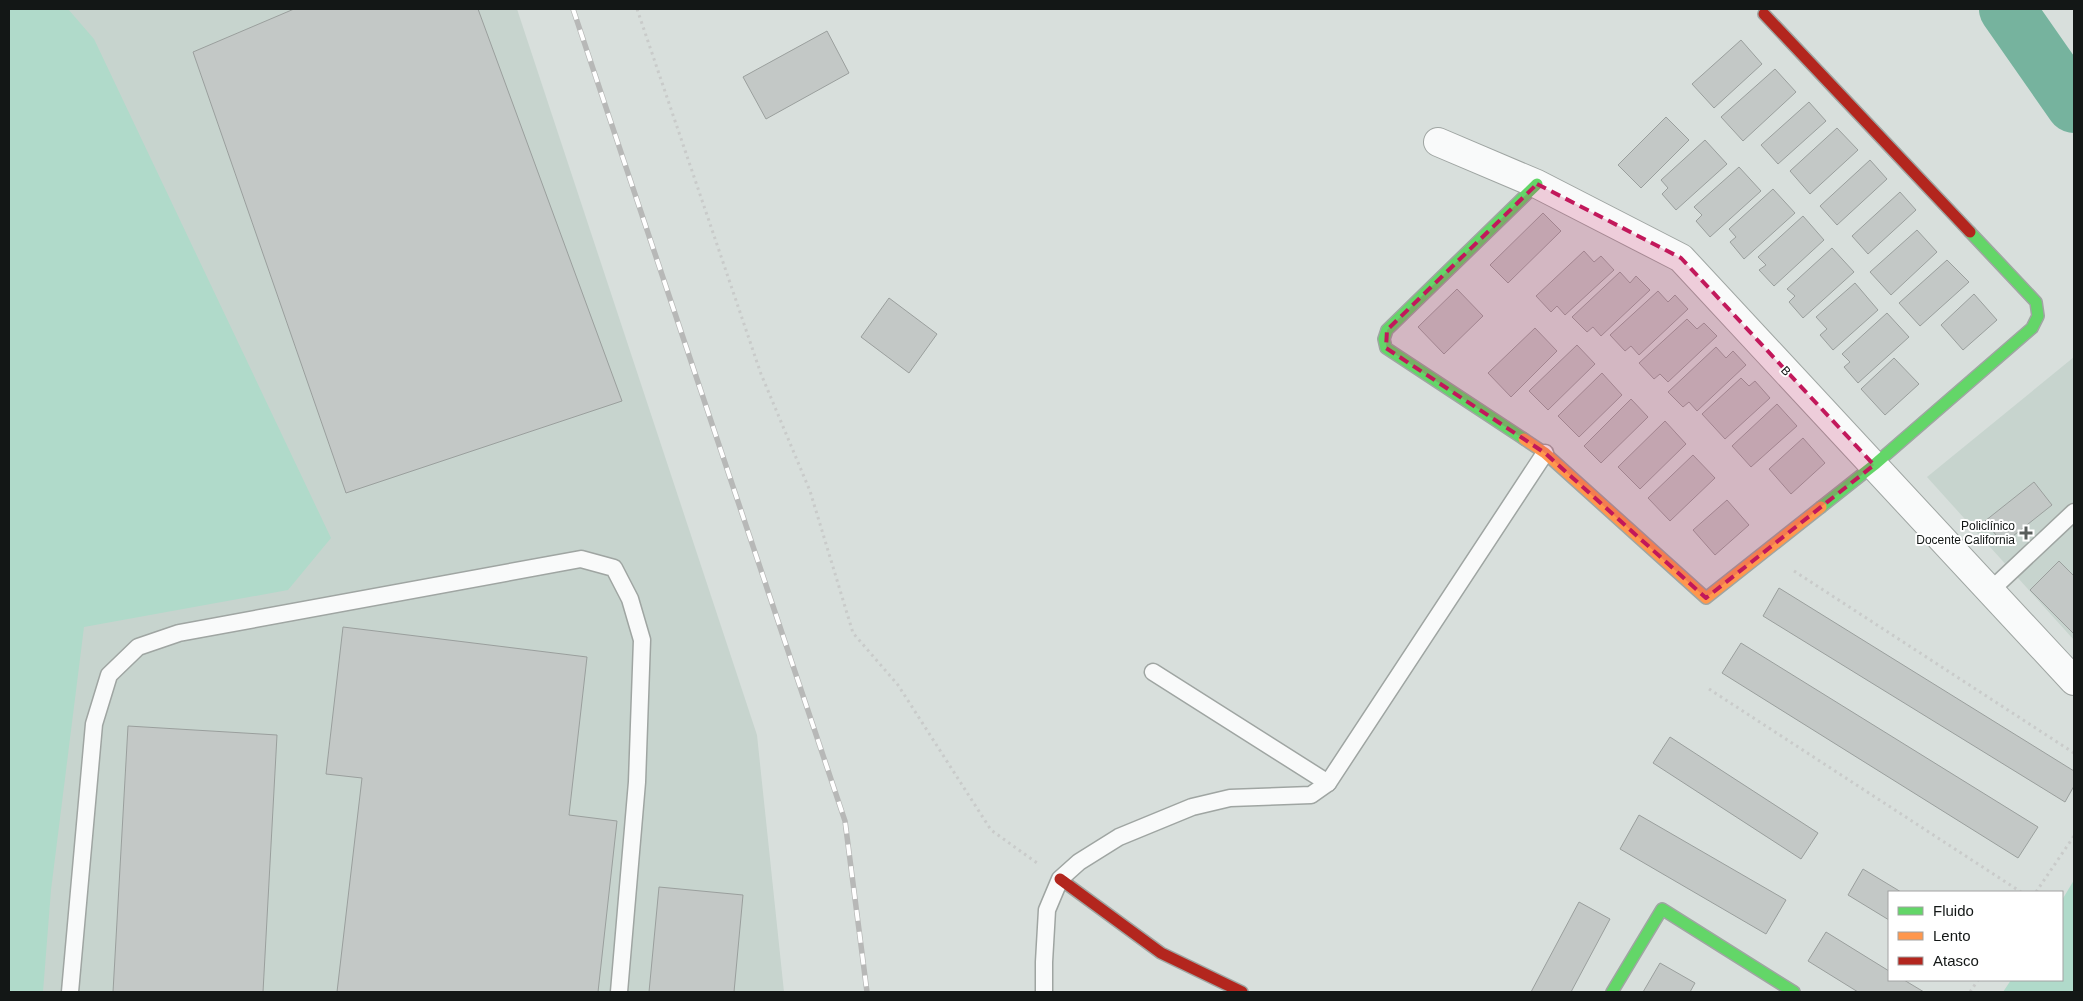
<svg xmlns="http://www.w3.org/2000/svg" width="2083" height="1001" font-family="Helvetica,sans-serif">
<rect width="100%" height="100%" fill="#d8dfdc"/>
<g fill="#c7d4ce">
<path d="M9 9H517L757 735 784 992H9Z"/>
<path d="M2074 357V640L1927 477Z"/>
</g>
<g fill="#b0daca">
<path d="M9 9H68L94 39 331 538 288 590 84 627 51 890 43 992H9Z"/>
<path d="M2074 880V992H2003L2011 980H2062V900Z"/>
</g>
<g fill="none" stroke-linecap="round" stroke-linejoin="round">
<path stroke="#76b39e" stroke-width="56" d="M2007 9 2074 105"/>
</g>
<g fill="#c3c8c6" stroke="#9a9f9d">
<path d="M294 9H478L622 401 346 493 193 52Z"/>
<path d="M827 31 849 73 766 119 743 77Z"/>
<path d="M1741 40 1762 64 1714 108 1692 84Z"/>
<path d="M1775 69 1796 92 1743 141 1721 117Z"/>
<path d="M1809 102 1826 121 1778 164 1761 145Z"/>
<path d="M1666 117 1689 140 1641 188 1618 165Z"/>
<path d="M1837 128 1858 150 1810 194 1790 171Z"/>
<path d="M1705 140 1727 164 1676 210 1662 194 1668 188 1661 180Z"/>
<path d="M1870 160 1887 179 1837 225 1820 206Z"/>
<path d="M1739 167 1761 191 1710 237 1696 221 1702 215 1694 207Z"/>
<path d="M1773 189 1795 213 1744 259 1730 242 1736 237 1729 229Z"/>
<path d="M1900 192 1916 210 1868 254 1852 236Z"/>
<path d="M1543 213 1561 231 1508 283 1490 265Z"/>
<path d="M1803 216 1824 240 1774 286 1759 270 1766 265 1758 257Z"/>
<path d="M1917 230 1937 252 1891 295 1870 272Z"/>
<path d="M1832 248 1854 272 1803 318 1789 302 1795 296 1787 289Z"/>
<path d="M1584 251 1594 262 1601 256 1614 270 1565 315 1557 306 1551 312 1536 296Z"/>
<path d="M1947 260 1969 282 1920 326 1899 303Z"/>
<path d="M1620 272 1630 283 1636 276 1650 290 1601 336 1593 327 1587 332 1572 317Z"/>
<path d="M1855 283 1878 310 1833 350 1820 335 1827 329 1816 317Z"/>
<path d="M1457 289 1483 316 1444 354 1418 327Z"/>
<path d="M1658 291 1668 302 1675 295 1688 309 1639 355 1631 346 1625 351 1610 335Z"/>
<path d="M1974 294 1997 320 1963 350 1941 325Z"/>
<path d="M889 298 937 334 909 373 861 337Z"/>
<path d="M1887 313 1909 337 1858 383 1844 367 1850 362 1842 354Z"/>
<path d="M1687 319 1697 329 1704 323 1717 336 1668 382 1660 374 1654 379 1639 363Z"/>
<path d="M1535 328 1557 351 1511 397 1488 373Z"/>
<path d="M1577 345 1595 364 1548 410 1529 391Z"/>
<path d="M1716 347 1726 358 1733 351 1746 365 1697 411 1689 402 1683 407 1668 392Z"/>
<path d="M1894 358 1919 384 1885 415 1861 389Z"/>
<path d="M1602 373 1622 395 1579 437 1558 416Z"/>
<path d="M1741 378 1749 386 1755 381 1770 398 1725 439 1702 414Z"/>
<path d="M1631 399 1648 417 1601 463 1584 446Z"/>
<path d="M1777 404 1797 426 1751 467 1732 446Z"/>
<path d="M1665 421 1686 444 1640 489 1618 467Z"/>
<path d="M1803 438 1825 463 1791 494 1769 469Z"/>
<path d="M1693 455 1715 478 1670 521 1648 498Z"/>
<path d="M2034 482 2052 505 2003 544 1985 521Z"/>
<path d="M1727 500 1749 525 1715 555 1693 530Z"/>
<path d="M2059 561 2074 576V634L2030 590Z"/>
<path d="M1779 588 2074 771V786L2065 802 1763 616Z"/>
<path d="M343 627 587 657 569 815 617 821 598 992H337L362 778 326 774Z"/>
<path d="M1741 643 2038 827 2018 858 1722 673Z"/>
<path d="M128 726 277 735 263 992H113Z"/>
<path d="M1670 737 1818 833 1801 859 1653 763Z"/>
<path d="M1639 815 1786 900 1766 934 1620 849Z"/>
<path d="M1863 869 1901 892H1889V920L1848 895Z"/>
<path d="M659 887 743 895 734 992H649Z"/>
<path d="M1579 902 1610 919 1571 992H1531Z"/>
<path d="M1826 932 1889 971V980H1904L1924 992H1858L1808 961Z"/>
<path d="M1660 963 1695 983 1690 992H1643Z"/>
</g>
<g fill="none" stroke-linecap="round" stroke-linejoin="round">
<g stroke="#9fa5a2" stroke-width="19">
<g id="lane">
<path d="M1991 590 2074 512"/>
<path d="M1153 672 1328 783 1545 453"/>
<path d="M70 992 94 724 109 675 138 647 179 633 581 559 614 568 630 599 642 640 637 782 619 992"/>
<path d="M1044 992V962L1047 910 1060 879 1079 862 1119 837 1192 807 1230 798 1311 795 1328 783"/>
</g>
</g>
<g stroke="#9fa5a2" stroke-width="30">
<path id="street" d="M1438 142 1537 184 1681 258 2074 681"/>
</g>
<g stroke="#9fa5a2" stroke-width="14">
<g id="fast">
<path d="M1524 439 1386 348 1384 339 1387 330 1537 184"/>
<path d="M1821 507 1874 465 2032 328 2038 316 2036 302 1970 232"/>
<path d="M1612 992 1662 909 1794 992"/>
</g>
</g>
<g stroke="#9fa5a2" stroke-width="14">
<path id="slow" d="M1524 439 1545 453 1706 598 1821 507"/>
</g>
<g stroke="#9fa5a2" stroke-width="14">
<g id="jam">
<path d="M1764 14 1970 232"/>
<path d="M1060 879 1161 953 1242 992"/>
</g>
</g>
<g stroke="#c9cbca" stroke-width="3" stroke-dasharray="2.5 4" stroke-linecap="butt">
<path d="M637 9 761 374 810 491 853 633 898 685 991 830 1037 863"/>
<path d="M1794 571 2074 753"/>
<path d="M1709 689 2021 892"/>
<path d="M2036 892 2074 836"/>
<path d="M1970 992 1978 980"/>
</g>
<use href="#lane" stroke="#f9fafa" stroke-width="16"/>
<use href="#street" stroke="#f9fafa" stroke-width="28"/>
<use href="#fast" stroke="#63d668" stroke-width="11"/>
<use href="#slow" stroke="#ff974d" stroke-width="11"/>
<use href="#jam" stroke="#b3261e" stroke-width="11"/>
<g stroke="#b7b8b7" stroke-width="5.5">
<path id="rail" d="M573 9 845 821 867 992"/>
</g>
<use href="#rail" stroke="#fff" stroke-width="4" stroke-dasharray="11" stroke-linecap="butt"/>
</g>
<path fill="#c2185b" fill-opacity="0.2" stroke="#c2185b" stroke-width="4" stroke-dasharray="10 6" stroke-linejoin="round" d="M1537 184 1681 258 1874 465 1706 598 1545 453 1386 348 1387 330Z"/>
<path fill="#585d5b" stroke="#fff" stroke-width="2" d="M2023.5 525.5h5v5h5v5h-5v5h-5v-5h-5v-5h5z"/>
<g text-anchor="middle" stroke-width="4" stroke-linejoin="round" paint-order="stroke">
<g font-size="12" fill="#131716" stroke="#fff">
<text transform="translate(1786 371) rotate(47)" y="4">B</text>
</g>
<g font-size="12" fill="#131716" stroke="#fff" text-anchor="end">
<text x="2015" y="530">Policlínico<tspan x="2015" dy="14">Docente California</tspan></text>
</g>
</g>
<rect width="2083" height="1001" fill="none" stroke="#131716" stroke-width="20"/>
<rect x="1888" y="891" width="175" height="90" fill="#ffffff" stroke="#a1a2a2"/>
<rect x="1898" y="907" width="25" height="8" fill="#63d668" stroke="#a1a2a2"/>
<text x="1933" y="916" font-size="15" fill="#131716">Fluido</text>
<rect x="1898" y="932" width="25" height="8" fill="#ff974d" stroke="#a1a2a2"/>
<text x="1933" y="941" font-size="15" fill="#131716">Lento</text>
<rect x="1898" y="957" width="25" height="8" fill="#b3261e" stroke="#a1a2a2"/>
<text x="1933" y="966" font-size="15" fill="#131716">Atasco</text>
</svg>
